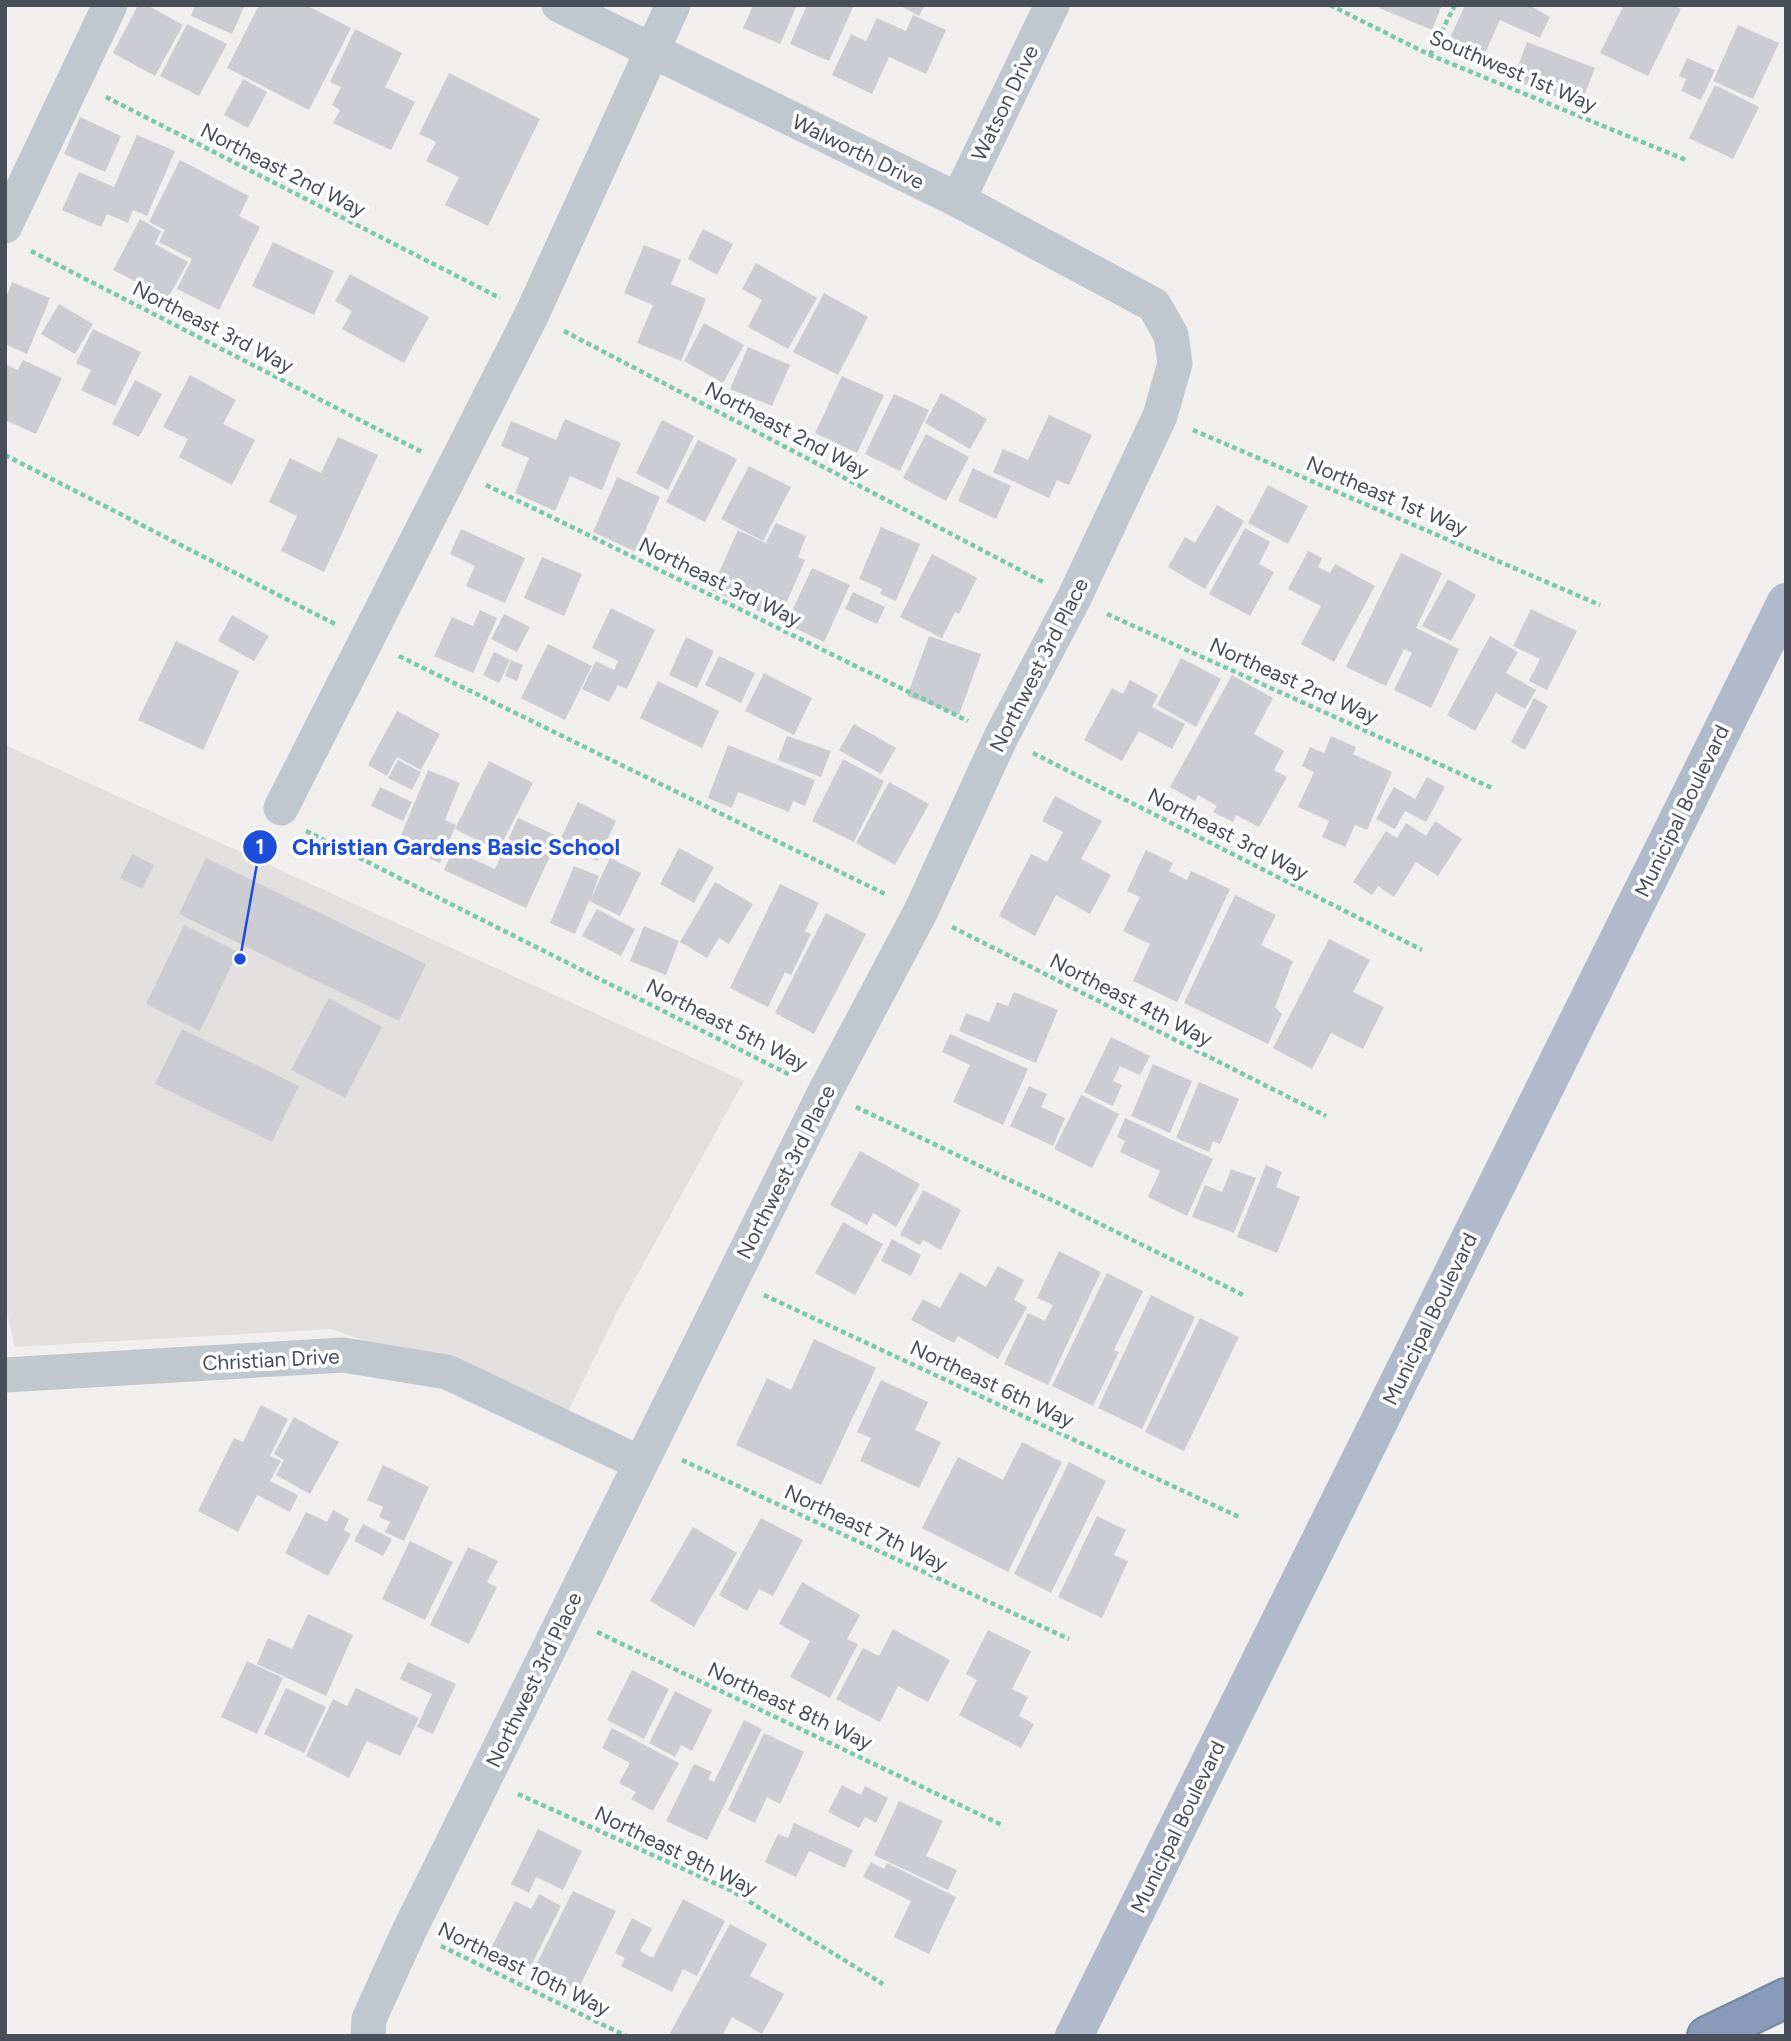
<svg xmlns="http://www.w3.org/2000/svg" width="1791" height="2041" font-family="Figtree,sans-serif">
<rect width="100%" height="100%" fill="#f1eeee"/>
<path fill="#e2e0df" d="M5 745 744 1081 618 1310 568 1411 331 1329 15 1347 5 1304Z"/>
<g fill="#cccdd3">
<path d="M138 5H147L183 25 155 76 113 53Z"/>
<path d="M195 5H245L232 34 191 16Z"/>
<path d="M259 5H306L351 28 309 110 227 68Z"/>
<path d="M753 5H797L780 44 743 28Z"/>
<path d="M807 5H854L829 61 790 44Z"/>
<path d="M899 5H925L919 16Z"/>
<path d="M1381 5H1442L1432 30 1379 8Z"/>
<path d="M1465 5H1529L1550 17 1540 38 1500 20 1485 53 1450 38Z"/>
<path d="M1624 5H1673L1681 9 1648 76 1600 53Z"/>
<path d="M913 15 946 30 926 74 889 57 872 94 832 75 851 34 866 41 877 18 906 31Z"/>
<path d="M187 24 227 44 199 96 160 76Z"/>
<path d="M1738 25 1779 43 1753 99 1713 81Z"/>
<path d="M355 29 402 53 385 87 415 102 391 150 333 123 340 110 332 105 341 87 330 82Z"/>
<path d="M1527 42 1595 68 1580 106 1513 80Z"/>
<path d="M1687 58 1715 70 1701 100 1681 91 1686 79 1679 76Z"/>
<path d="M449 73 540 119 488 226 445 205 459 177 426 161 436 142 419 134Z"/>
<path d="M243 79 267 92 248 128 224 115Z"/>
<path d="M1715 85 1759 107 1733 159 1689 138Z"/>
<path d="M80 117 121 136 105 172 64 154Z"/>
<path d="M137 135 175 151 147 216 133 210 128 223 107 214 101 227 62 210 79 172 114 187Z"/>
<path d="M180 160 249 196 239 216 260 227 219 310 177 289 192 259 159 242 165 230 149 222Z"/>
<path d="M140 219 161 231 155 244 188 262 168 298 113 270Z"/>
<path d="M703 229 733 244 717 275 688 259Z"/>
<path d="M273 242 334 271 314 315 252 286Z"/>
<path d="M644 245 681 260 671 284 706 299 681 361 637 343 653 305 624 293Z"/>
<path d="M756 263 817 298 788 349 748 327 762 300 742 289Z"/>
<path d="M350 274 429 317 404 363 342 329 352 311 335 301Z"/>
<path d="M12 282 50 298 27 354 5 344V299Z"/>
<path d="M824 293 868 317 838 375 793 352Z"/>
<path d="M59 304 93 324 75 354 41 334Z"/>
<path d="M704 323 744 345 723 383 684 361Z"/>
<path d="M93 329 141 352 115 406 81 390 91 370 76 363Z"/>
<path d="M748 347 790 365 772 406 730 389Z"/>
<path d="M23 360 62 378 36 434 5 420V364L18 370Z"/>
<path d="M190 375 236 400 223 424 255 440 232 485 179 457 188 439 163 427Z"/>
<path d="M842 376 884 395 857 453 815 433Z"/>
<path d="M135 380 162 394 139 437 112 424Z"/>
<path d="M941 393 987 419 970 449 925 423Z"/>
<path d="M894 394 929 410 900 471 865 454Z"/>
<path d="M1049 415 1092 435 1069 485 1057 480 1049 498 993 472 1003 449 1028 460Z"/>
<path d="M565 419 621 443 602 490 570 476 555 511 515 493 529 458 501 446 511 421 556 440Z"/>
<path d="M662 420 694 436 668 490 636 473Z"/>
<path d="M926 434 969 457 946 501 903 478Z"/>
<path d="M338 437 378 455 324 572 281 551 297 516 269 502 290 458 321 473Z"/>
<path d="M698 440 737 459 705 522 666 502Z"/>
<path d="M749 466 791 487 763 541 721 519Z"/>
<path d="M973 468 1011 486 996 519 958 501Z"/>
<path d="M617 477 660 497 636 552 593 532Z"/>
<path d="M1268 485 1308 506 1288 544 1248 523Z"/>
<path d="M1217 505 1244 521 1205 589 1168 567 1185 537 1195 543Z"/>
<path d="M776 523 806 536 798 557 805 560 779 620 711 590 738 530 768 544 766 542Z"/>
<path d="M881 527 920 544 896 601 880 594 882 589 859 579Z"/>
<path d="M1245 528 1270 542 1259 564 1274 572 1250 616 1209 594Z"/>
<path d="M461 529 525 558 505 603 466 586 475 566 450 554Z"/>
<path d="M1308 551 1322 558 1318 567 1330 573 1335 564 1375 586 1334 662 1301 644 1321 606 1288 589Z"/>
<path d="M1401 553 1442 573 1416 628 1459 649 1431 708 1394 690 1412 653 1404 649 1386 686 1346 667Z"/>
<path d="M932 554 977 578 959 614 955 612 942 638 900 617Z"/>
<path d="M542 557 582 574 564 616 524 598Z"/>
<path d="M812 568 850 585 824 642 786 624Z"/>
<path d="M1448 579 1476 595 1451 641 1422 626Z"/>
<path d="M853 592 885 607 877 624 845 609Z"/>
<path d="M611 608 655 630 627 689 618 685 609 702 582 689 596 661 614 670 618 661 592 648Z"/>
<path d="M1531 609 1577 631 1547 690 1529 681 1540 659 1513 646Z"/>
<path d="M480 610 497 618 473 673 434 656 452 617 473 626Z"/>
<path d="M504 614 530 627 517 652 491 639Z"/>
<path d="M232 615 269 636 254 661 218 641Z"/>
<path d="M929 636 981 654 959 715 907 696Z"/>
<path d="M1490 636 1518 652 1506 673 1536 690 1525 709 1496 693 1475 731 1447 715Z"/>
<path d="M686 637 714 651 697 688 669 675Z"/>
<path d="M176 641 239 671 203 750 138 720Z"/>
<path d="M548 644 592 666 565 720 521 698Z"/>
<path d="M494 652 510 660 499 683 483 675Z"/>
<path d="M719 656 755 673 741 703 705 685Z"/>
<path d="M1181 658 1221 679 1196 727 1157 705Z"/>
<path d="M511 660 523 665 517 681 505 676Z"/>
<path d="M764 673 812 698 794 735 745 711Z"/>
<path d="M1232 675 1273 698 1254 734 1284 751 1274 770 1287 777 1259 827 1236 815 1233 822 1213 812 1217 806 1198 795 1195 801 1170 787Z"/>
<path d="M1130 680 1158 695 1152 707 1185 724 1172 749 1139 731 1122 761 1084 740 1112 688 1123 694Z"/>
<path d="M658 681 719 711 702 748 640 718Z"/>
<path d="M1534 698 1548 706 1525 750 1511 742Z"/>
<path d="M397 711 440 734 421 770 397 757 387 776 368 765Z"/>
<path d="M854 724 896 748 881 774 839 750Z"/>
<path d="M787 736 831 751 821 777 778 760Z"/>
<path d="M1331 736 1356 747 1353 754 1392 772 1367 830 1355 825 1345 847 1322 837 1329 821 1298 807 1314 772 1302 766 1310 747 1324 753Z"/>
<path d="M728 745 815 780 805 806 793 801 789 812 738 792 732 808 708 798Z"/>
<path d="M843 759 884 781 854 842 812 821Z"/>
<path d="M398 760 421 772 412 790 388 778Z"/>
<path d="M489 761 533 783 498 851 455 829Z"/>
<path d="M428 770 460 783 445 820 456 825 440 863 397 845Z"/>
<path d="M1427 777 1445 787 1426 822 1405 811 1395 829 1376 819 1394 787 1415 799Z"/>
<path d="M889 782 929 804 895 865 856 843Z"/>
<path d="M380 787 412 802 403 821 371 806Z"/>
<path d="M1055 796 1102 821 1081 859 1111 875 1090 914 1056 895 1035 936 999 916 1031 854 1047 862 1063 832 1042 821Z"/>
<path d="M578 802 616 821 597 861 572 849 575 845 561 838Z"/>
<path d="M518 818 559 837 526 908 444 870 453 850 495 869Z"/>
<path d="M1435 821 1462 839 1438 876 1416 862 1394 897 1378 886 1372 895 1353 882 1386 831 1397 838 1406 823 1426 836Z"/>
<path d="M679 848 714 867 694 903 660 884Z"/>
<path d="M1146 850 1173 863 1169 871 1187 880 1191 871 1230 889 1177 1002 1133 981 1150 944 1123 931 1140 897 1127 891Z"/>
<path d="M132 854 154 865 142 889 120 878Z"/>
<path d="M206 858 426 964 399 1021 179 914Z"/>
<path d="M610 858 641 873 620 916 589 901 575 934 550 923 574 866 599 876 591 899Z"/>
<path d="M715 882 753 904 729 944 719 938 707 958 680 942Z"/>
<path d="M780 884 819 903 805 931 811 934 791 975 785 972 768 1007 730 988Z"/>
<path d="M1235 895 1276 915 1261 945 1293 961 1275 1007 1282 1014 1268 1044 1184 1003Z"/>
<path d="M597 909 635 929 621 956 582 936Z"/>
<path d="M826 913 866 934 814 1034 775 1013Z"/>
<path d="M184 925 238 952 200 1031 146 1004Z"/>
<path d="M644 926 679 941 666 975 630 961Z"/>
<path d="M1329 939 1370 960 1353 992 1384 1007 1363 1049 1331 1033 1312 1069 1273 1048Z"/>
<path d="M1014 992 1058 1010 1036 1063 959 1031 966 1013 989 1022 997 1002 1008 1006Z"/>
<path d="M329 998 382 1027 345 1098 291 1070Z"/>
<path d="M182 1029 299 1086 272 1142 155 1084Z"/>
<path d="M950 1034 1028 1069 1003 1125 953 1102 970 1065 942 1052Z"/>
<path d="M1111 1037 1150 1056 1140 1075 1120 1066 1113 1081 1122 1085 1113 1106 1084 1092Z"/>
<path d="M1153 1064 1192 1081 1170 1133 1131 1116Z"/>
<path d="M1199 1082 1239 1099 1220 1144 1213 1141 1209 1152 1176 1138Z"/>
<path d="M1029 1086 1047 1094 1041 1107 1065 1118 1053 1146 1010 1126Z"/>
<path d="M1081 1095 1119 1114 1092 1168 1054 1149Z"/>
<path d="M1125 1118 1213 1159 1187 1216 1148 1197 1160 1171 1120 1152 1125 1141 1117 1137Z"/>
<path d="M860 1151 920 1184 896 1227 873 1213 867 1225 830 1205Z"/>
<path d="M1266 1165 1282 1172 1276 1187 1300 1197 1277 1253 1237 1237Z"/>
<path d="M1231 1169 1256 1178 1234 1233 1192 1217 1205 1185 1222 1192Z"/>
<path d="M923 1190 961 1210 941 1250 923 1240 920 1245 900 1235Z"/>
<path d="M843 1222 883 1244 855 1295 815 1273Z"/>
<path d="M892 1239 921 1255 911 1276 881 1261Z"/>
<path d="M1059 1251 1101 1272 1048 1385 1004 1364 1028 1313 1045 1321 1053 1305 1037 1298Z"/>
<path d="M998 1266 1024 1280 1014 1300 1027 1307 998 1359 958 1336 954 1343 911 1320 923 1299 940 1308 960 1272 986 1287Z"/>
<path d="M1107 1273 1143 1291 1114 1350 1119 1352 1093 1406 1052 1386Z"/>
<path d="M1151 1295 1195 1317 1142 1429 1098 1408Z"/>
<path d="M1200 1318 1239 1337 1184 1451 1145 1432Z"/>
<path d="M814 1339 876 1368 821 1485 736 1445 767 1378 791 1390Z"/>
<path d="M881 1380 928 1402 915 1430 941 1442 919 1488 860 1461 871 1438 857 1432Z"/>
<path d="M261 1405 288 1419 270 1456 281 1461 270 1481 298 1495 290 1512 257 1495 238 1532 198 1511 234 1438 243 1442Z"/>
<path d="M294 1417 339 1442 310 1494 276 1475 284 1460 274 1454Z"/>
<path d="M1022 1442 1062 1462 1008 1572 922 1528 958 1457 1003 1480Z"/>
<path d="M1069 1462 1106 1481 1051 1593 1014 1574Z"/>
<path d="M383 1465 429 1487 404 1541 385 1532 390 1522 379 1517 383 1507 367 1500Z"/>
<path d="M333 1510 349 1519 344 1530 351 1534 328 1576 285 1553 306 1512 327 1522Z"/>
<path d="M1097 1516 1126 1530 1114 1555 1128 1561 1102 1618 1058 1597Z"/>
<path d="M761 1518 803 1540 773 1596 759 1589 747 1611 719 1595Z"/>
<path d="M363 1524 392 1539 383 1556 354 1541Z"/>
<path d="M693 1527 737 1553 694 1627 650 1601Z"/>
<path d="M410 1541 453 1562 425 1620 382 1599Z"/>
<path d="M468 1547 498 1561 487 1582 497 1587 469 1644 430 1625Z"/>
<path d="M802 1582 860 1615 847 1639 858 1644 830 1698 790 1677 810 1641 779 1624Z"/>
<path d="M308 1614 353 1635 326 1696 257 1664 268 1638 292 1649Z"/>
<path d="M893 1629 950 1660 928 1702 898 1686 880 1722 836 1699 863 1648 879 1656Z"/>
<path d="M988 1630 1031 1651 1012 1689 1028 1697 1019 1716 1034 1724 1021 1748 959 1715 977 1680 966 1674Z"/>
<path d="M247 1661 283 1678 257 1734 221 1717Z"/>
<path d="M408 1662 456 1684 433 1734 417 1727 432 1694 400 1679Z"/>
<path d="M632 1670 669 1689 644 1739 607 1720Z"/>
<path d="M286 1688 326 1707 304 1753 264 1734Z"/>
<path d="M356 1688 419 1718 400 1756 367 1741 349 1778 306 1756 333 1699 347 1706Z"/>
<path d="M675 1691 712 1710 692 1751 681 1745 675 1757 649 1743Z"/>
<path d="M744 1720 762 1729 707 1840 666 1821 694 1764 712 1772 708 1779 714 1782Z"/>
<path d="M612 1728 679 1763 653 1811 631 1799 636 1792 619 1783 630 1763 602 1748Z"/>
<path d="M764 1733 804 1752 780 1804 767 1797 755 1823 728 1810Z"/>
<path d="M842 1785 861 1795 865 1786 888 1798 876 1823 865 1817 859 1828 828 1812Z"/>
<path d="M899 1801 943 1821 926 1856 957 1870 948 1890 874 1855Z"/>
<path d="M794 1823 853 1850 845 1868 809 1851 796 1877 765 1862 778 1834 788 1838Z"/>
<path d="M538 1829 582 1851 563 1890 536 1877 529 1893 511 1884Z"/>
<path d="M871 1862 884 1869 887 1863 956 1897 929 1954 894 1937 911 1901 863 1877Z"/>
<path d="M573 1891 616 1911 578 1990 534 1969Z"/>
<path d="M539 1894 561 1906 530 1968 491 1948 515 1901 531 1909Z"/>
<path d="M683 1899 725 1921 697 1976 683 1969 672 1992 621 1966 625 1958 615 1953 632 1918 652 1929 640 1951 653 1958Z"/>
<path d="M730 1924 767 1944 750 1976 784 1994 762 2034 732 2017 722 2036H675L670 2033Z"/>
</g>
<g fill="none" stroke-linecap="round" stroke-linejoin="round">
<g stroke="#7586a5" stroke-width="42">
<path id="motorway" d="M1707 2036 1786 1998"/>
</g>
<g stroke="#7ac7aa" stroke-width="4.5" stroke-dasharray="5 3.5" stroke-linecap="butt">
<path d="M1330 5 1430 55 1686 160"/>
<path d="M1430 55 1455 5"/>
<path d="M106 97 500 298"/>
<path d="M31 251 422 452"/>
<path d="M564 331 1043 582"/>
<path d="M1193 430 1600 605"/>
<path d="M5 455 335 624"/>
<path d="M486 485 968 721"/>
<path d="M1107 614 1492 788"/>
<path d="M399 656 887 895"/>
<path d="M1033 753 1422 950"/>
<path d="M306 831 792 1076"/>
<path d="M952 927 1326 1116"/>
<path d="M856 1107 1060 1204 1243 1295"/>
<path d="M764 1295 1239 1517"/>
<path d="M682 1460 1069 1639"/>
<path d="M597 1632 1002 1825"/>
<path d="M518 1794 732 1891 883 1984"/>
<path d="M441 1946 626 2036"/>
</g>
<g stroke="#c0c7cf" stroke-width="35">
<path d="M958 200 1052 5"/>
<path d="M5 226 110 5"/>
<path d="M281 808 532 314 673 5"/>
<path d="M5 1375 343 1355 447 1372 640 1463"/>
<path d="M368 2036 369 2019 409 1931 825 1092 921 911 1001 737 1074 598 1160 416 1175 363 1171 335 1154 305 958 200 559 5"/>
</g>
<path stroke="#b0bacb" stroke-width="38" d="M1074 2036 1786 602"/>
<use href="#motorway" stroke="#899bba" stroke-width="38"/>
</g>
<g text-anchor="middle" stroke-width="7" stroke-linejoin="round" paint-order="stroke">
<g font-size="21" fill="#484f5a" stroke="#fff">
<text transform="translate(1513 71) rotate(23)" y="7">Southwest 1st Way</text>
<text transform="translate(1005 103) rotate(-64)" y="7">Watson Drive</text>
<text transform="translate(858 152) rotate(26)" y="7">Walworth Drive</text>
<text transform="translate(283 170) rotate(27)" y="7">Northeast 2nd Way</text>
<text transform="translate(213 327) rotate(27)" y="7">Northeast 3rd Way</text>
<text transform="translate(787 430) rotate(28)" y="7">Northeast 2nd Way</text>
<text transform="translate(1387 496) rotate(23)" y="7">Northeast 1st Way</text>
<text transform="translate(720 582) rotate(26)" y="7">Northeast 3rd Way</text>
<text transform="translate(1039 665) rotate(-63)" y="7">Northwest 3rd Place</text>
<text transform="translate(1294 681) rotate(24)" y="7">Northeast 2nd Way</text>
<text transform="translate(1682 811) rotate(-64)" y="7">Municipal Boulevard</text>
<text transform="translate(1228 834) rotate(27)" y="7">Northeast 3rd Way</text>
<text transform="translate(1131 1000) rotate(27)" y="7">Northeast 4th Way</text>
<text transform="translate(727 1025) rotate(27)" y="7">Northeast 5th Way</text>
<text transform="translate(786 1172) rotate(-63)" y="7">Northwest 3rd Place</text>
<text transform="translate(1430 1319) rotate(-64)" y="7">Municipal Boulevard</text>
<text transform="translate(271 1360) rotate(-3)" y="7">Christian Drive</text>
<text transform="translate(992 1384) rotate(25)" y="7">Northeast 6th Way</text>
<text transform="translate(866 1528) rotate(25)" y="7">Northeast 7th Way</text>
<text transform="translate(534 1680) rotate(-64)" y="7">Northwest 3rd Place</text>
<text transform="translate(790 1706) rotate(25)" y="7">Northeast 8th Way</text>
<text transform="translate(1178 1827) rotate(-64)" y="7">Municipal Boulevard</text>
<text transform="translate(676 1851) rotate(26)" y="7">Northeast 9th Way</text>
<text transform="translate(524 1969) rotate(26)" y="7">Northeast 10th Way</text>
</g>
</g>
<path fill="none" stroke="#1d4ed8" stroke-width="2.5" d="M240 959L260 847"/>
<g fill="#1d4ed8" stroke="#fff" stroke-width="2.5">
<circle cx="240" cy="959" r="7"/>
<circle cx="260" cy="847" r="18"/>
</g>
<g font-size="21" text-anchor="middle" font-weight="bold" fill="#fff">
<text x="260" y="854">1</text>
</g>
<g font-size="23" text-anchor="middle" font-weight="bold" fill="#1d4ed8" stroke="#fff" stroke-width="7" stroke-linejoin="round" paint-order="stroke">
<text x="456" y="855">Christian Gardens Basic School</text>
</g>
<rect width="1791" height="2041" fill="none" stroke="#484f5a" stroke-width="14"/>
</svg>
